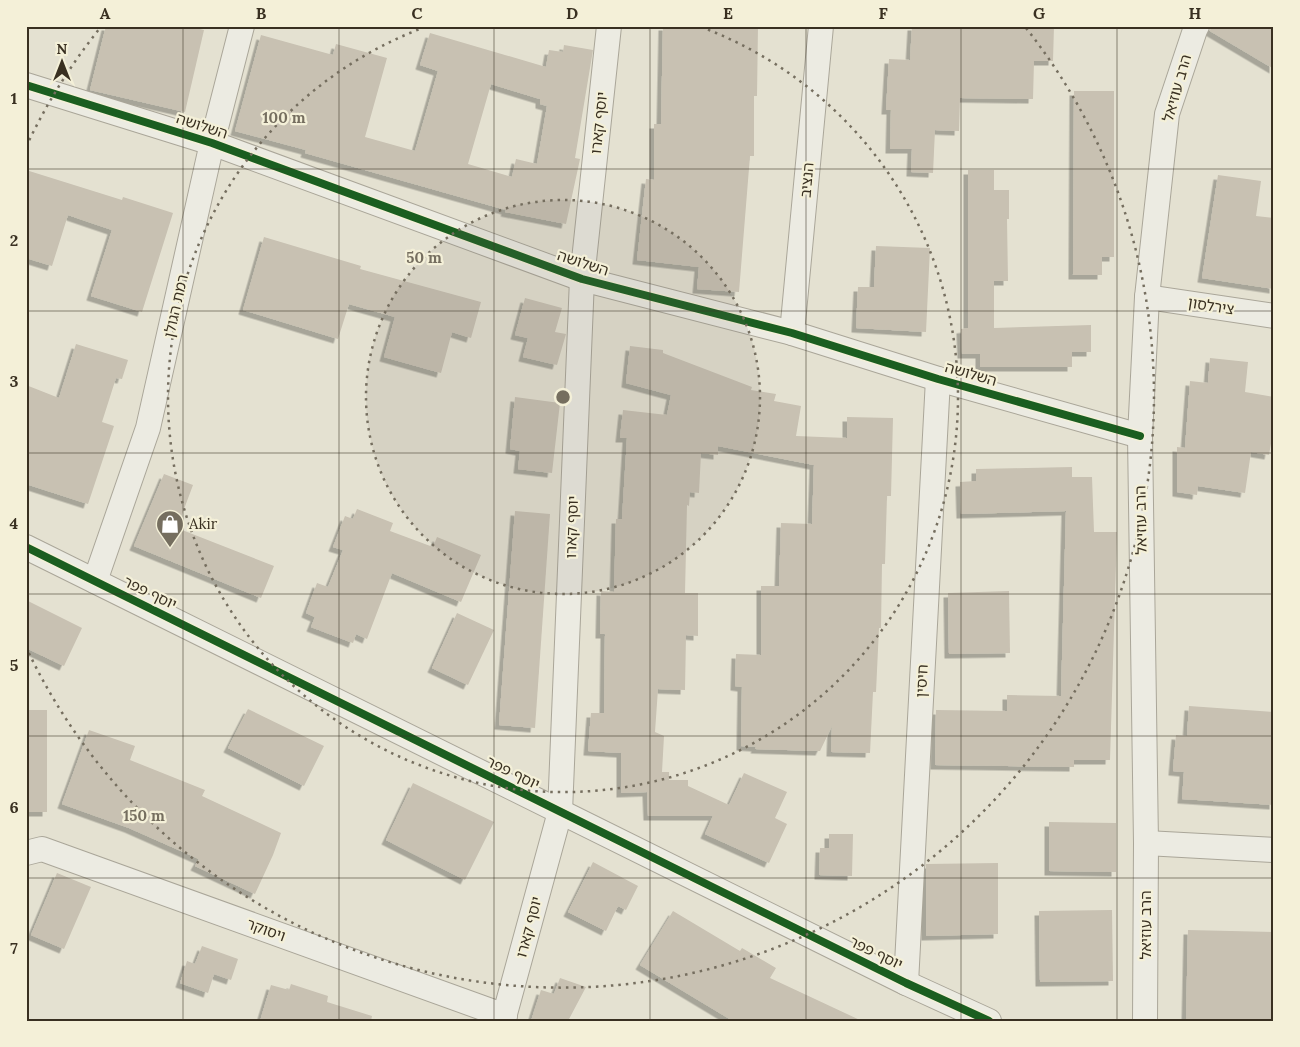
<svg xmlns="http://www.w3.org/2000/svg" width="1300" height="1047" font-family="Lora,'Noto Sans Hebrew',serif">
<defs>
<filter id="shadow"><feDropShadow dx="-4.5" dy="4.5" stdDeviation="0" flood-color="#0004"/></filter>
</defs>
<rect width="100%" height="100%" fill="#e4e1d1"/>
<g fill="#c8c1b2" fill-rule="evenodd" filter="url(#shadow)">
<path d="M106 26H187L204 30 185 112 90 90Z"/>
<path d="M663 26H758L757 96H754V156H750L739 292 697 289 699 267 637 260 646 179 654 180V124H661Z"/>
<path d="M912 26H1054L1053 61H1034L1033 99 960 98 959 131 935 130 933 173 911 172 912 149H890L891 110H886L889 59 910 60Z"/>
<path d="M1211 26H1274V69L1210 31Z"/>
<path d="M430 33 546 67 549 50 563 52 564 45 593 50 575 158 580 159 566 224 505 212 506 210 305 153 306 150 235 131 261 35 333 55 336 44 387 58 365 137 415 151 438 71 420 65ZM491 84 540 99V104L547 106 537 164 516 159 512 177 468 164Z"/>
<path d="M1074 91H1114V257H1102V275H1073Z"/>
<path d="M26 170 122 200 123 197 173 213 142 312 91 296 112 230 68 215 52 266 26 258Z"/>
<path d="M968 170H994V190H1009V219H1007L1008 281H994V328L1091 325V352H1072V367H980V354H962L961 329 968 328Z"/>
<path d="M1218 175 1261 181 1256 216 1274 218V289L1202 278Z"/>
<path d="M264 237 361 266 360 269 481 302 471 338 452 332 441 373 384 357 395 317 349 304 338 339 243 310Z"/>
<path d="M876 246 930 248 926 332 856 328 858 287H874Z"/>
<path d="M525 298 562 308 555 332 566 334 557 365 523 357 528 338 515 335Z"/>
<path d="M76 344 128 360 122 379 116 378 102 422 114 426 88 504 26 484V385L59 398Z"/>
<path d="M630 346 663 350V353L752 387 751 390 776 394 774 401 801 406 796 436 847 438V417L893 418 891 496H887L885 564H882L881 628H879L876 692H873L870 753 831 752 832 726 820 751 755 749 756 747 741 746 742 687 735 686 736 654 761 655V586H779L781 523 812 524 814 465 718 446V455L701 453 699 493 690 492 689 506 687 505 685 593H698V636L686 635 685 690 658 689 655 732 664 736 662 772H669V780H688V786L729 805 744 773 787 792 775 818 787 824 769 863 705 834 713 816H648L647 792 621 793V753L588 751 591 713H604L605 634H600L601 591 614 592 616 519H622L627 438H620L623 410 667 415 671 395 626 383Z"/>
<path d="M1210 358 1248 362 1245 392 1274 397V426L1269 455 1251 452 1245 493 1198 486 1197 495 1177 492V447L1185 448 1190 381 1208 383Z"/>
<path d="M515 397 560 403 552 473 518 469 520 451 510 449Z"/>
<path d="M1072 467V477H1092L1094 532H1117L1110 760H1074V767L935 765 936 710 1007 711V695L1061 696 1066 511 961 514 960 482 976 481V469Z"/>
<path d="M164 474 193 485 177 528 274 566 261 598 134 546Z"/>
<path d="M357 509 393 523 390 531 433 547 437 537 481 555 461 602 392 573 367 639 356 634 353 643 311 627 315 617 306 613 317 583 328 587 343 550 333 547 345 516 353 519Z"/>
<path d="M515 511 550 514 535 728 499 725Z"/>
<path d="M1009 591 1010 653 949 654 948 593Z"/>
<path d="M26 600 82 628 64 666 26 648Z"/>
<path d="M457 613 494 630 468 685 432 668Z"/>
<path d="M1189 706 1274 712V805L1182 799 1184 772 1173 771 1176 735 1187 736Z"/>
<path d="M248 709 324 746 304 786 228 748Z"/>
<rect x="26" y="710" width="21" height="102"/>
<path d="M89 730 135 746 130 760 205 790 202 796 281 833 273 855 255 894 195 866 199 859 129 828 62 804Z"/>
<path d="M413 783 494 822 465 880 386 840Z"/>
<path d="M1049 822 1116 823V872L1049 871Z"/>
<path d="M829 834H853L852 876 819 875 820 848H829Z"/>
<path d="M593 862 638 886 626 910 618 906 606 931 568 912Z"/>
<path d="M998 863V934L926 936V864Z"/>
<path d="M57 873 91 887 64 949 31 935Z"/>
<path d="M1112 910 1113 981 1040 982 1039 911Z"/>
<path d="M673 911 740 951 742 948 776 968 770 978 862 1021H733L640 965Z"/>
<path d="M1188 930 1274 932V1021H1186Z"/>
<path d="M202 946 238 959 231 980 214 974 208 993 180 983 187 961 195 964Z"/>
<path d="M560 978 586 987 568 1021H531L541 990 554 994Z"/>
<path d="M291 984 328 996 327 1002 372 1016 371 1021H260L271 985 289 990Z"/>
</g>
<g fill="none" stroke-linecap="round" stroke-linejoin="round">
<g stroke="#aaa699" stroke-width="26">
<g id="minor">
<path d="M26 85 212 143 582 279 792 333 938 379 1140 436"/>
<path d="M1147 297 1274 316"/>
<path d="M792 333 821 26"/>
<path d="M26 547 906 983 989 1021"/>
<path d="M95 581 148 428 212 143 242 26"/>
<path d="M1146 843 1274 850"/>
<path d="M26 853 42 849 505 1016"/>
<path d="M906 983 938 379"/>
<path d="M503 1021 560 812 582 279 609 26"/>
<path d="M1145 1021 1146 843 1140 436 1147 297 1167 114 1195 30 1197 26"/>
</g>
</g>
<use href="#minor" stroke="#ecebe2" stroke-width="24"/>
<g stroke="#f4f0d8" stroke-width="11">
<g id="cycleway">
<path d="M26 85 212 143 582 279 792 333 938 379 1140 436"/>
<path d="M26 547 906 983 989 1021"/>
</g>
</g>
<use href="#cycleway" stroke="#1b5e20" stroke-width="8"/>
</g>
<path fill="none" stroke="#393021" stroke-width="1" stroke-opacity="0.55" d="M183 26V1021M339 26V1021M494 26V1021M650 26V1021M806 26V1021M961 26V1021M1117 26V1021M26 169H1274M26 311H1274M26 453H1274M26 594H1274M26 736H1274M26 878H1274"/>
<circle cx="563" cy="397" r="197" fill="#756e5f" fill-opacity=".12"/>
<g fill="none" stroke="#756e5f" stroke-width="2.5" stroke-dasharray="2.5 5">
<circle cx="563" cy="397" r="197"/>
<path d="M701 27A395 395 0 1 1 425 27"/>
<path d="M26 147A592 592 0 0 1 100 28M1026 28A592 592 0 1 1 26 647"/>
</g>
<defs>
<g id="shop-pin" transform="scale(1.4375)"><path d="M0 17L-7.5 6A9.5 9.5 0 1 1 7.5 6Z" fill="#756e5f" stroke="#f4f0d8"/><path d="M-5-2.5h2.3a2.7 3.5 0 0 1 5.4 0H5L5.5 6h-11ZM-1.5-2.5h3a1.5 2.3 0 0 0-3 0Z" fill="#fff"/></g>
</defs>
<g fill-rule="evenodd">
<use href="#shop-pin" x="170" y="524"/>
</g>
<g text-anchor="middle" stroke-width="4.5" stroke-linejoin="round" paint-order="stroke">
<g font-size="15" fill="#393021" stroke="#f4f0d8">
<text transform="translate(1177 88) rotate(-74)" y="5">הרב עוזיאל</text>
<text transform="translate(599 123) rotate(-84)" y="5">יוסף קארו</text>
<text transform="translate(202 126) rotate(18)" y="5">השלושה</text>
<text transform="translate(807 180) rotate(-85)" y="5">הנציב</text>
<text transform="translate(583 263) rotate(18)" y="5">השלושה</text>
<text transform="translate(176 306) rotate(-77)" y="5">רמת הגולן</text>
<text transform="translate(1211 306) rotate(9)" y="5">צירלסון</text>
<text transform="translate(971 374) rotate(16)" y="5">השלושה</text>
<text transform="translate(1141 520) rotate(-91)" y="5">הרב עוזיאל</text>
<text transform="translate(572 527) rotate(-88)" y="5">יוסף קארו</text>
<text transform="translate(150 593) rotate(26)" y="5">יוסף פפר</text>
<text transform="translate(922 681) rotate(-87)" y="5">חיסין</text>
<text transform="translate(513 773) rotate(26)" y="5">יוסף פפר</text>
<text transform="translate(1146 925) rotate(-90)" y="5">הרב עוזיאל</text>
<text transform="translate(529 927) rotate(-75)" y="5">יוסף קארו</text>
<text transform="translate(266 930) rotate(20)" y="5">ויסוקר</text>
<text transform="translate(876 953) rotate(26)" y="5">יוסף פפר</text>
</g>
<g font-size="15" fill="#393021" stroke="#f4f0d8" text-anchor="start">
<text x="189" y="529">Akir</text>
</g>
</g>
<circle cx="563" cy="397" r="8" fill="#756e5f" stroke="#f4f0d8" stroke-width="2.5"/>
<g font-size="15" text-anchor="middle" font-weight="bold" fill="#756e5f" stroke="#f4f0d8" stroke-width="4.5" stroke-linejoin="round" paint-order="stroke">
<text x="284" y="123">100 m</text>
<text x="424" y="263">50 m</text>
<text x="144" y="821">150 m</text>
</g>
<rect width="1300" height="1047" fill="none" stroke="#f4f0d8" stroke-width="55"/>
<g transform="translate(62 62)" stroke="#f4f0d8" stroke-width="4" paint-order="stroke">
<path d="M0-4L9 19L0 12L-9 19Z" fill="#393021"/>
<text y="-8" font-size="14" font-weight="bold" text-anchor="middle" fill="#393021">N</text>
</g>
<rect x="28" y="28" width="1244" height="992" fill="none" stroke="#393021" stroke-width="2"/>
<g font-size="16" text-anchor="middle" font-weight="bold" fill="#393021">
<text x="105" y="19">A</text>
<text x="261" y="19">B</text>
<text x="417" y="19">C</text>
<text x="572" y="19">D</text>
<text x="728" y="19">E</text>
<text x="883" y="19">F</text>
<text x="1039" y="19">G</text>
<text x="1195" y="19">H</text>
<text x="14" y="104">1</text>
<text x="14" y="246">2</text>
<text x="14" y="387">3</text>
<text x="14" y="529">4</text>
<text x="14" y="671">5</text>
<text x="14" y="813">6</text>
<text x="14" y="954">7</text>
</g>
</svg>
